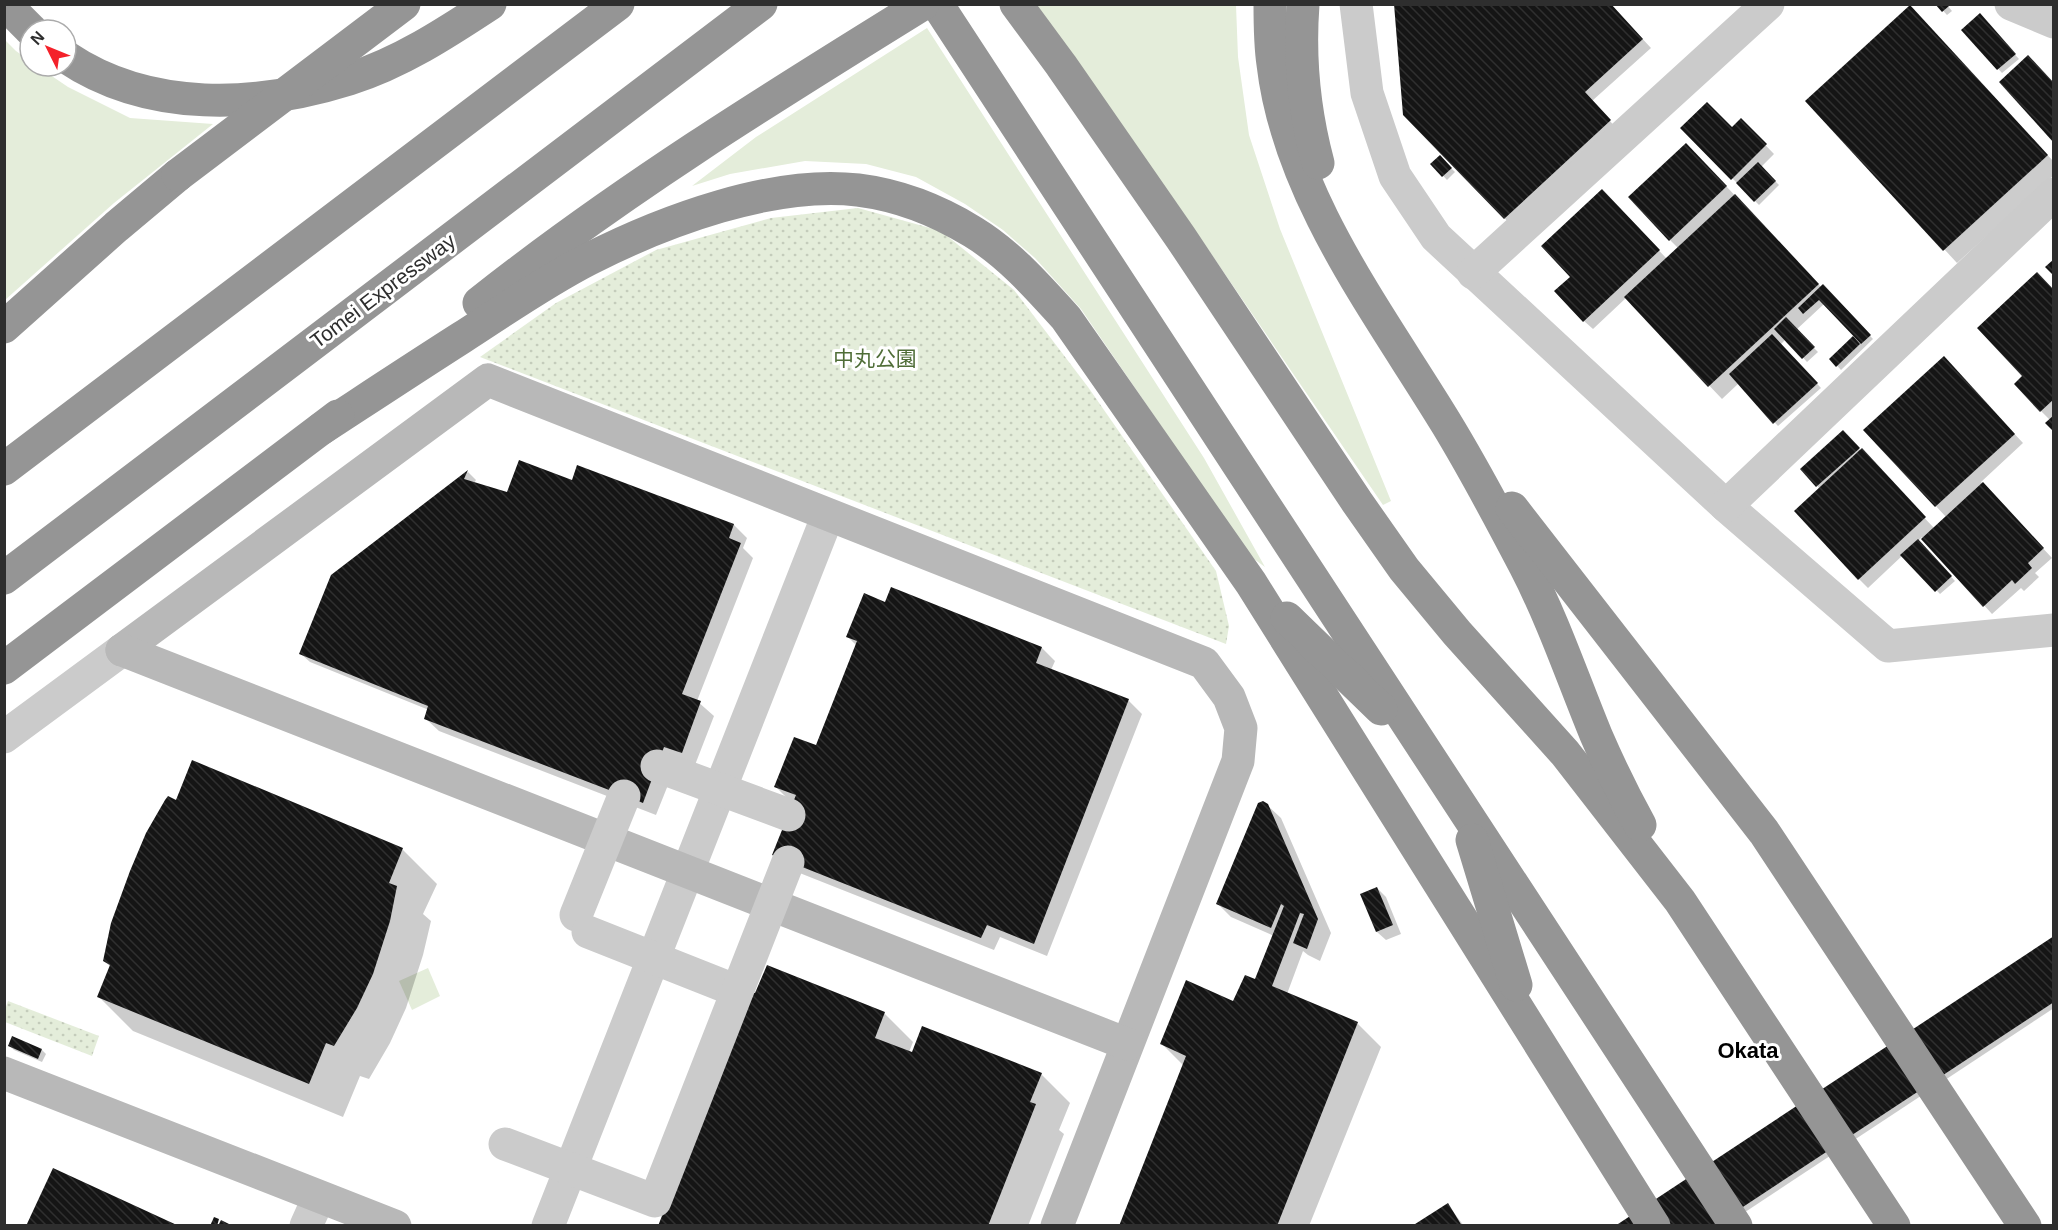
<svg xmlns="http://www.w3.org/2000/svg" width="2058" height="1230" font-family="Helvetica,'Noto Sans JP',sans-serif">
<defs>
<pattern id="park-dots" width="8" height="8" patternUnits="userSpaceOnUse" patternTransform="scale(1.5)"><rect width="8" height="8" fill="#e4edda"/><path d="M2 2h.1M6 6h.1" fill="none" stroke="#c4ccbb" stroke-width="1.8" stroke-linecap="round"/></pattern>
<pattern id="building-back-hatch" width="6" height="6" patternUnits="userSpaceOnUse" patternTransform="scale(1.5)"><rect width="6" height="6" fill="#151515"/><path d="M-1 5l2 2M0 0l6 6M5-1l2 2" fill="none" stroke="#2f2f2f"/></pattern>
</defs>
<rect width="100%" height="100%" fill="#fff"/>
<g fill="#e4edda">
<path d="M1035 5H1236L1238 57 1249 135 1280 229 1391 501 1383 505 1177 204Z"/>
<path d="M927 28 1204 458 1265 567 1250 556 1081 309 1035 258 1003 230 965 204 916 177 866 164 805 161 730 174 692 186 756 137Z"/>
<path d="M4 39 16 51 30 61V66H37L68 87 130 118 213 124 114 203 5 300Z"/>
<path d="M428 968 440 996 412 1010 399 981Z"/>
</g>
<g fill="url(#park-dots)">
<path d="M858 208 941 231 1014 290 1088 387 1216 571 1229 626 1226 644 480 357 556 303 656 250 771 218Z"/>
<path d="M8 1001 99 1036 92 1056 5 1022V1010Z"/>
</g>
<g fill="#0003">
<path d="M1610 4 1651 48 1592 101 1618 130 1513 227 1404 114Z"/>
<path d="M1937 4H1946L1952 11 1947 15Z"/>
<path d="M1979 15 2019 59 2002 73 1963 30Z"/>
<path d="M1923 20 2054 162V175L1957 263 1807 101Z"/>
<path d="M1741 120 1774 154 1761 167 1779 185 1759 205 1682 128 1732 129Z"/>
<path d="M1695 153 1821 287 1823 286 1873 339 1841 370 1831 359 1855 336 1824 304 1796 330 1818 352 1807 362 1786 339 1781 344 1821 388 1778 426 1739 383 1722 399 1626 298 1593 329 1584 321 1572 277 1611 200 1667 259 1678 248 1670 240Z"/>
<path d="M1440 157 1455 172 1447 180 1432 164Z"/>
<path d="M2054 291V430L2050 420 2041 411 2024 376Z"/>
<path d="M1952 367 2023 443 1981 482 2052 558 2035 573 2039 577 2024 591 2021 588 1992 614 1922 537 1918 541 1955 581 1940 594 1903 555 1868 588 1859 579 1820 489 1802 469 1843 432 1934 528 1946 517 1866 430Z"/>
<path d="M468 472 476 480 474 483 506 493 573 482 734 525 747 538 743 548 753 558 697 701 714 716 695 765 678 760 656 815 439 731 425 718 429 710 310 662 301 654 333 576Z"/>
<path d="M886 604 1042 648 1055 661 1051 670 1129 701 1142 714 1047 956 1000 937 994 950 787 868 795 802 789 800 776 787 817 747 857 646 848 637Z"/>
<path d="M193 762 403 850 437 884 423 914 431 921 423 955 406 1008 390 1043 369 1079 360 1076 343 1117 133 1031 99 997 111 967 104 961Z"/>
<path d="M1267 805 1281 818 1331 933 1320 961 1308 955 1303 951 1287 994 1357 1023 1381 1047 1309 1226H1120L1184 1066 1162 1044 1234 1003 1256 981 1274 936 1231 917 1218 904Z"/>
<path d="M1377 888 1386 897 1401 934 1386 940 1377 932Z"/>
<path d="M2054 937V1008L1724 1226H1617Z"/>
<path d="M884 1013 913 1042 909 1052 1041 1074 1070 1103 1059 1130 1064 1134 1028 1226H660Z"/>
<path d="M13 1038 42 1050 46 1054 42 1062 14 1050 10 1046Z"/>
<path d="M1448 1205 1464 1226H1415Z"/>
</g>
<g fill="url(#building-back-hatch)">
<path d="M1394 4H1611L1643 39 1585 92 1611 120 1504 219 1403 115Z"/>
<path d="M1935 4H1948L1949 6 1942 12Z"/>
<path d="M1910 5 2048 155 1943 251 1805 101Z"/>
<path d="M1980 13 2016 54 1997 70 1961 30Z"/>
<path d="M2028 55 2054 83V143L1999 82Z"/>
<path d="M1707 102 1732 127 1741 118 1767 144 1731 180 1680 128Z"/>
<path d="M1686 143 1727 186 1669 241 1628 197Z"/>
<path d="M1440 155 1452 168 1442 177 1430 164Z"/>
<path d="M1758 162 1776 181 1754 202 1736 183Z"/>
<path d="M1602 189 1660 250 1583 322 1554 291 1570 277 1541 246Z"/>
<path d="M1735 194 1819 284 1708 387 1624 297Z"/>
<path d="M2054 259V276L2045 267Z"/>
<path d="M2037 272 2054 290V399L2040 412 2014 384 2022 376 1977 328Z"/>
<path d="M1823 284 1871 335 1861 344 1819 300 1803 314 1798 308Z"/>
<path d="M1786 317 1815 347 1802 359 1774 329Z"/>
<path d="M1772 334 1818 383 1773 424 1729 374Z"/>
<path d="M1853 336 1860 344 1836 367 1829 359Z"/>
<path d="M1944 356 2015 434 1935 507 1863 430Z"/>
<path d="M2054 415V432L2045 423Z"/>
<path d="M1843 430 1860 448 1816 487 1800 469Z"/>
<path d="M1862 448 1926 517 1858 580 1794 511Z"/>
<path d="M519 460 572 480 577 465 734 524 729 538 741 543 682 694 701 701 682 753 664 747 643 803 424 719 428 706 299 654 331 575 468 470 464 479 507 492Z"/>
<path d="M1983 482 2044 548 2028 563 2032 568 2015 584 2012 580 1983 607 1921 539Z"/>
<path d="M1918 539 1952 576 1935 592 1900 555Z"/>
<path d="M891 587 1042 647 1036 663 1129 699 1034 944 987 925 981 938 772 855 796 795 774 787 794 737 816 745 857 641 846 637 864 593 885 602Z"/>
<path d="M192 760 403 848 389 883 397 886 390 921 373 974 357 1008 334 1046 326 1043 309 1084 97 997 110 965 103 961 111 923 130 871 146 833 165 800 168 796 176 800Z"/>
<path d="M1263 801 1268 804 1318 919 1307 949 1293 943 1304 914 1300 913 1272 986 1358 1022 1277 1226H1119L1186 1056 1160 1044 1186 980 1233 1001 1245 975 1255 979 1284 906 1281 904 1271 928 1216 904 1258 803Z"/>
<path d="M1377 887 1393 925 1376 932 1360 894Z"/>
<path d="M2054 936V1002L1714 1226H1615Z"/>
<path d="M767 965 885 1012 875 1038 912 1052 922 1026 1042 1073 1030 1102 1036 1104 988 1226H658L750 992 755 993Z"/>
<path d="M12 1036 42 1049 38 1059 8 1046Z"/>
<path d="M53 1168 179 1226H26Z"/>
<path d="M1448 1203 1462 1226H1412Z"/>
<path d="M214 1217 219 1219 217 1226H210Z"/>
<path d="M221 1220 233 1226H218Z"/>
</g>
<g fill="none" stroke-linecap="round" stroke-linejoin="round">
<g stroke="#cbcbcb" stroke-width="33">
<path d="M1356 4 1367 93 1395 176 1436 237 1726 506 1888 646 2054 630"/>
<path d="M2011 4 2054 22"/>
<path d="M1473 273 1768 4"/>
<path d="M1726 506 2054 194"/>
<path d="M4 737 122 650"/>
<path d="M306 1226 319 1197"/>
<path d="M548 1226 828 515"/>
</g>
<g stroke="#b8b8b8" stroke-width="33">
<path d="M122 650 488 380 1204 663 1229 697 1241 728 1238 761 1057 1226"/>
<path d="M122 650 1127 1044"/>
<path d="M4 1073 395 1226"/>
</g>
<g stroke="#959595" stroke-width="33">
<path d="M5 4 31 30"/>
<path d="M937 4 1736 1226"/>
<path d="M1016 4 1061 65 1181 238 1357 502 1404 569 1457 633 1565 753 1680 901 1894 1226"/>
<path d="M1270 4C1270 24 1270 44 1273 64 1288 195 1379 313 1446 423 1474 469 1500 518 1525 566 1553 620 1573 679 1596 735 1609 765 1624 796 1640 825"/>
<path d="M1303 4C1299 58 1304 111 1318 163"/>
<path d="M66 57C149 113 257 108 349 79 400 63 446 33 490 4"/>
<path d="M479 303C619 192 771 98 923 4"/>
<path d="M4 327 116 227 178 175"/>
<path d="M321 429C367 399 414 368 461 338 503 311 544 282 589 259 664 221 773 180 858 190 898 195 939 211 973 232 1009 254 1038 287 1066 318L1251 583 1654 1226"/>
<path d="M4 469 618 4"/>
<path d="M1512 508 1764 832 2025 1226"/>
<path d="M4 578 761 4"/>
<path d="M1287 618 1381 709"/>
<path d="M4 668 338 416"/>
<path d="M1472 840 1516 985"/>
</g>
<g stroke="#cbcbcb" stroke-width="33">
<path d="M657 766 789 815"/>
<path d="M576 915 624 796"/>
<path d="M588 932 737 991"/>
<path d="M505 1144 655 1201 788 862"/>
</g>
<path stroke="#959595" stroke-width="33" d="M178 175 404 4"/>
</g>
<g text-anchor="middle" stroke-width="6" stroke-linejoin="round" paint-order="stroke">
<g font-size="21" fill="#2e2e2e" stroke="#fff">
<text transform="translate(383 291) rotate(-37)" y="7">Tomei Expressway</text>
</g>
<g font-size="21" fill="#4f6d37" stroke="#fff">
<text x="875" y="366">中丸公園</text>
</g>
<g font-size="22" font-weight="bold" fill="#000" stroke="#fff">
<text x="1748" y="1058">Okata</text>
</g>
</g>
<rect width="2058" height="1230" fill="none" stroke="#2e2e2e" stroke-width="12"/>
<g transform="translate(48 48) rotate(313)"><circle r="28" fill="#ffffff" stroke="#ababab" stroke-width="1.5"/>
<path d="M0-4.5L10 22L0 15L-10 22Z" fill="#f4212a"/>
<text y="-9" font-size="16" font-weight="bold" text-anchor="middle" fill="#2e2e2e">N</text>
</g>
</svg>
